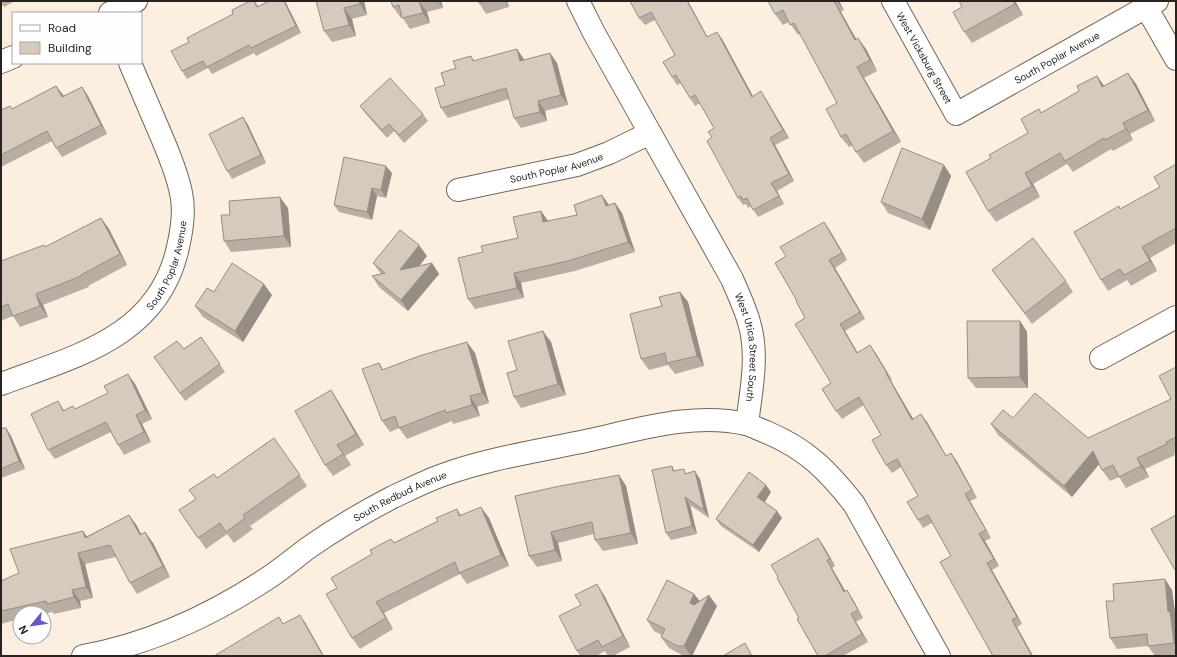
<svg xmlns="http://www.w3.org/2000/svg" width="1177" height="657" font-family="'DM Sans',sans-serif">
<rect width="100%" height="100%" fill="#fcefe0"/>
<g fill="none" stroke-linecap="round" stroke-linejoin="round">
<g stroke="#716659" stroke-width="24">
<g id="minor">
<path id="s1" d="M578 1 594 33 732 279C738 293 745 308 749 322 759 355 751 391 747 424"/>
<path id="s2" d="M893 1 956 114 1157 1"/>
<path d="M1146 7 1176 59"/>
<path d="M110 13 136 1"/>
<path d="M1 62 13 57"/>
<path id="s3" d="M458 190 577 165 609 153 650 133"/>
<path d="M1101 358 1176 317"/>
<path id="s4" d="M1 384C76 356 159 337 178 247 182 230 185 210 181 193 177 172 168 152 160 133 150 110 140 86 130 63"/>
<path id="s5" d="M83 656C150 644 214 614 271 576 284 567 296 557 308 548 335 529 364 512 393 497 408 490 424 482 440 476 488 458 540 451 590 440 640 429 695 412 746 424 753 426 760 430 766 432 807 449 828 471 854 504L939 656"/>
</g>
</g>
<use href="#minor" stroke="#fff" stroke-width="22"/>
</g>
<g fill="#b8aea2">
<path d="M1 1H15L4 7 1 3Z"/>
<path d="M255 1 258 6 286 3 301 33 256 56 254 53 212 74 208 68 187 79 182 71 189 42 233 14Z"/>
<path d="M316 1H364L367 15 352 19 356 36 332 42 324 31Z"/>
<path d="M391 1H441L443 8 427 12 430 23 410 29 402 17 401 18 393 7Z"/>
<path d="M478 1H507L509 7 486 14 479 3Z"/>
<path d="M630 1 708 37 722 39 753 96 766 99 789 138 775 145 794 181 777 191 784 204 758 217 751 206 748 208 746 204 743 205 738 198 712 137 714 128 700 103 695 106 690 98 681 83 677 85 672 77 675 55 655 20 645 25 639 18Z"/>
<path d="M768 1H839L844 10 841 12 856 40 866 49 877 71 864 78 901 142 864 163 856 152 853 145 849 147 841 137 837 103 800 34 798 35 789 22 783 25 775 14Z"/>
<path d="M959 1H1015L1023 15 972 43 964 32 962 7Z"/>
<path d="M550 53 557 63 568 105 545 111 547 121 521 128 514 118 509 99 448 118 441 108 445 85 471 56 474 61 524 59V60Z"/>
<path d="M1128 73 1136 84 1155 121 1130 134 1133 140 1113 151 1111 149 1073 172 1067 164 1033 184 1040 197 996 222 988 211 991 158 1028 133 1041 113 1079 91 1097 76 1104 86Z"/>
<path d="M56 86 64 96 82 87 88 96 107 134 62 157 56 148 52 141 1 167V110L12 109Z"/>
<path d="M360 106 423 114 428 121 404 143 394 131 387 138 365 113Z"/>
<path d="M243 117 248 125 266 163 232 179 227 171Z"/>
<path d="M944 165 951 176 930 230 888 213 881 202Z"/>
<path d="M1176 165V243L1150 258 1157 271 1131 286 1127 280 1108 291 1101 280 1121 209 1160 187Z"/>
<path d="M392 173 386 198 377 196 372 220 339 212 334 205Z"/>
<path d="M615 203 622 213 635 252 575 271 521 283 524 298 475 309 468 299 483 252 518 238 541 211 548 221 577 215Z"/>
<path d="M288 208 291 247 231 252 224 241 230 215Z"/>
<path d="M101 218 109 229 127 265 88 286 89 287 43 305 48 317 20 327 13 316 1 321V261L46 247Z"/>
<path d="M829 229 847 260 835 268 865 319 845 331 857 352H875L892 380 891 381 913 419 927 422 946 456 956 460 977 498 970 501 991 538 985 541 999 566 992 570 1022 624 1017 627 1033 656H993L951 556 932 523 923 528 918 520V496L901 467 892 473 886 465 881 435 864 405 842 419 836 411 831 383 805 318 797 301 786 256Z"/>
<path d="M427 256 419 266 432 263 439 274 408 311 379 287 372 276 381 274 373 263Z"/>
<path d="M992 270 1066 281 1073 292 1032 324Z"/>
<path d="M214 292 272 295 243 342 203 317 195 306Z"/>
<path d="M680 292 688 302 704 366 675 374 668 365 649 370 641 359 662 306Z"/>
<path d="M1020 321 1027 332 1028 388H976L968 378Z"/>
<path d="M201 337 225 372 185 401 154 357 184 349Z"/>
<path d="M551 342 566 395 521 408 514 397 517 370Z"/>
<path d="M475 353 489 403 477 407 480 416 453 424 452 421 407 439 399 428 390 432 382 421 384 370Z"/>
<path d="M1176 367V452L1174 453 1175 455 1145 469 1149 477 1126 488 1119 477 1110 481 1102 470 1099 463 1072 497 998 435 991 424 1013 418 1088 438 1171 399Z"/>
<path d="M135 384 152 419 142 424 151 442 124 455 118 445 111 432 55 459 48 450 58 401 64 410 73 406 75 409Z"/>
<path d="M331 390 338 401 364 445 345 456 351 465 333 476 325 465Z"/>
<path d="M1 428H6L11 436 25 469 1 478Z"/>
<path d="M274 438 307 486 250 526 253 529 234 543 227 534 206 549 179 510 196 499 217 478Z"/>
<path d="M672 466 675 471 687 473 700 479 709 518 690 505 697 534 671 540 666 533Z"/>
<path d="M619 475 626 486 638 544 603 551 595 540 594 534 558 543 562 561 537 567 529 556 515 496Z"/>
<path d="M771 492 764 502 782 518 759 552 721 526 716 519Z"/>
<path d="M457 509 461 515 489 518 509 566 467 584 460 574 384 613 393 629 360 649 352 638 337 588 394 543 438 521Z"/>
<path d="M129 515 137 526 141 534 145 532 153 543 170 577 137 594 130 583 116 557 85 564 93 598 80 601 81 608 54 614 53 612 44 614V613H20V619L1 624V581L19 573 87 536Z"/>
<path d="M823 545 835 566 832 568 845 591 852 598 863 618 856 622 868 642 843 656H818L799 618Z"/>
<path d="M1172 590 1176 620V655L1164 656H1155L1148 646 1117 649 1110 638 1114 601Z"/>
<path d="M694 594 700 601 717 606 692 656H684L669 648 661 637 662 635 654 631 647 620Z"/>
<path d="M604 595 630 647 613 656H608L605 651 596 656H580L577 651Z"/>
</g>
<g fill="#968d84">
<path d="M284 1H285L301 33 296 26Z"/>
<path d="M359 1H364L367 15 360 4Z"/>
<path d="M419 1 427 12 430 23 423 13Z"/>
<path d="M438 1H441L443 8Z"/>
<path d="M505 1H507L509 7Z"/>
<path d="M687 1H688L712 45 707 37Z"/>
<path d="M834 1 841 12 863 51 855 40Z"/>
<path d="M837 1H839L844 10Z"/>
<path d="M1013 1H1015L1023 15 1015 4Z"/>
<path d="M344 8 352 19 356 36 349 25Z"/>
<path d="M717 32 722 39 757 104 752 97Z"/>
<path d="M858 38 866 49 877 71 870 60Z"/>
<path d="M517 49 524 59 527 71 520 61Z"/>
<path d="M550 53 557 63 568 105 561 95Z"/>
<path d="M857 67 864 78 901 142 893 131Z"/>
<path d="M1128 73 1136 84 1155 121 1148 110Z"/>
<path d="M1097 76 1104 86 1102 87Z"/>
<path d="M56 86 63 95 69 106 62 97Z"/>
<path d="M82 87 88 96 107 134 101 125Z"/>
<path d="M761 91 766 99 789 138 783 130Z"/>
<path d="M538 101 545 111 547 121 540 112Z"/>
<path d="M243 117 248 125 266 163 261 155Z"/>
<path d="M1123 123 1130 134 1133 140 1126 129Z"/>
<path d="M770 138 775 145 794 181 789 174Z"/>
<path d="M944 165 951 176 930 230 922 219Z"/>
<path d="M386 166 392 173 386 198 381 190Z"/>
<path d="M1025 173 1033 184 1040 197 1032 186Z"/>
<path d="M771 183 777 191 784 204 779 196Z"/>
<path d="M372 188 377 196 372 220 367 212Z"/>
<path d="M602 195 609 205 606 206Z"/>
<path d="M280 197 288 208 291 247 284 236Z"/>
<path d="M615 203 622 213 635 252 628 242Z"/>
<path d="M541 211 548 221 550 232 543 222Z"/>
<path d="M101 218 109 229 127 265 120 254Z"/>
<path d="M824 222 829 229 847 260 842 253Z"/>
<path d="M419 245 427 256 407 281 400 270Z"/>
<path d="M1142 247 1150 258 1157 271 1150 261Z"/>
<path d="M829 260 835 268 865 319 860 312Z"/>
<path d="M432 263 439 274 408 311 401 300Z"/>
<path d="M514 273 521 283 524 298 517 288Z"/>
<path d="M264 284 272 295 243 342 235 331Z"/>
<path d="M680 292 688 302 704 366 697 356Z"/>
<path d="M36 294 43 305 48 317 40 306Z"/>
<path d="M1020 321 1027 332 1028 388 1020 377Z"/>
<path d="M840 324 845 331 862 360 857 353Z"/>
<path d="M543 331 551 342 566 395 558 384Z"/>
<path d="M467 342 475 353 489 403 482 393Z"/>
<path d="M870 345 875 352 892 380 887 373Z"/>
<path d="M379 363 386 374 382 370Z"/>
<path d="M886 373 891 381 918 427 912 420Z"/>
<path d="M128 374 135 384 152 419 145 410Z"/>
<path d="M331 390 338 401 364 445 356 434Z"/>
<path d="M470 396 477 407 480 416 472 405Z"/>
<path d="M921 414 927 422 951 464 946 456Z"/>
<path d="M136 415 142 424 151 442 144 432Z"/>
<path d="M6 428 11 436 25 469 19 461Z"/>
<path d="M337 445 345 456 351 465 343 454Z"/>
<path d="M1093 451 1101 462 1072 497 1064 486Z"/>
<path d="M951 453 956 460 977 498 972 490Z"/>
<path d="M1137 458 1145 469 1149 477 1141 466Z"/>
<path d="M695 471 700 479 709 518 704 510Z"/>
<path d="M619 475 626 486 638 544 631 533Z"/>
<path d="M766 485 771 492 763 505 757 497Z"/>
<path d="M965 494 970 501 991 538 986 530Z"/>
<path d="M685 497 690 505 697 534 692 526Z"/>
<path d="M481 507 489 518 509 566 501 555Z"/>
<path d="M777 511 782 518 759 552 753 545Z"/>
<path d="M129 515 137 526 147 546 140 535Z"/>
<path d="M83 531 91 542 85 538Z"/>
<path d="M145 532 153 543 170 577 163 566Z"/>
<path d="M551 532 558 543 562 561 555 550Z"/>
<path d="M979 534 985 541 999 566 994 559Z"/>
<path d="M818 538 823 545 835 566 830 559Z"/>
<path d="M78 553 85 564 93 598 86 587Z"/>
<path d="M827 560 832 568 850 599 844 592Z"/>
<path d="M987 563 992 570 1022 624 1017 617Z"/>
<path d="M1165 579 1172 590 1176 620V647L1174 643 1168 612Z"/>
<path d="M597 584 604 595 630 647 623 636Z"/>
<path d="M72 590 80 601 81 608 74 597Z"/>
<path d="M847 590 852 598 863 618 858 610Z"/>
<path d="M694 594 702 605 697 614 690 603Z"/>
<path d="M709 595 717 606 692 656H691L684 646Z"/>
<path d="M376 602 384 613 393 629 386 618Z"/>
<path d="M851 614 856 622 868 642 862 634Z"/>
<path d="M300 615 306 624 324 656H323Z"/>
<path d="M1012 620 1017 627 1033 656H1032Z"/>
</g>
<g fill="#d6cabc" stroke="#968d84">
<path d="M250 1H254L257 7 269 1H284L296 26 251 48 249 45 207 67 203 61 182 71 171 51 189 42 187 38 233 14 232 10Z"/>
<path d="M316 1H359L360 4 344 8 349 25 324 31Z"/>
<path d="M391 1H419L423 13 402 18 399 5 393 7Z"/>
<path d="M478 1H486L479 3Z"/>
<path d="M630 1H687L707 37 717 32 752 97 761 91 783 130 770 138 789 174 771 183 779 196 753 210 747 198 743 200 741 196 738 198 707 141 712 137 708 132 714 128 695 95 690 98 676 75 672 77 663 62 675 55 651 12 639 18Z"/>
<path d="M768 1H834L855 40 858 38 870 60 857 67 893 131 856 152 846 134 841 137 826 109 837 103 794 23 790 25 783 10 775 14Z"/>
<path d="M959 1H1013L1015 4 964 32 953 12 962 7Z"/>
<path d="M517 49 520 61 550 53 561 95 538 101 540 112 514 118 506 88 441 108 435 88 445 85 441 73 456 68 453 61 471 56 473 61Z"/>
<path d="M1128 73 1148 110 1123 123 1126 129 1105 140 1104 138 1065 161 1060 153 1025 173 1032 186 988 211 966 172 991 158 989 155 1028 133 1021 119 1039 109 1041 113 1079 91 1077 86 1097 76 1102 87Z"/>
<path d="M390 78 423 114 399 135 389 124 382 130 360 106Z"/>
<path d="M56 86 62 97 82 87 101 125 56 148 47 131 1 155V110L10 106 12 109Z"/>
<path d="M243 117 261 155 227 171 209 134Z"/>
<path d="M902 148 944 165 922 219 881 202Z"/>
<path d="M344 157 386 166 381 190 372 188 367 212 334 205Z"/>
<path d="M1176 164V228L1142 247 1150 261 1124 275 1120 269 1101 280 1074 232 1119 206 1120 209 1160 187 1154 177Z"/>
<path d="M602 195 606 206 615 203 628 242 568 261 514 273 517 288 468 299 458 258 483 252 481 246 518 238 513 217 541 211 543 222 577 215 574 205Z"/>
<path d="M280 197 284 236 224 241 221 215H230L229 201Z"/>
<path d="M101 218 120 254 81 275V276L36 294 40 306 13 316 8 304 1 307V261L44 245 45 247Z"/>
<path d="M824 222 842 253 829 260 860 312 840 324 857 353 870 345 887 373H886L912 420 921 414 946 456 951 453 972 490 965 494 986 530 979 534 994 559 987 563 1017 617 1012 620 1032 656H993L940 562 951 556 928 515 918 520 907 502 918 496 897 459 886 465 872 440 881 435 859 397 836 411 822 389 831 383 795 324 805 318 796 301H797L775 263 786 256 780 247Z"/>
<path d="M400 230 419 245 400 270 432 263 401 300 372 276 385 273 373 263Z"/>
<path d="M1033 238 1066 281 1025 313 992 270Z"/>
<path d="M232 263 264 284 235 331 195 306 207 288 214 292Z"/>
<path d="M680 292 697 356 667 363 665 353 641 359 630 314 662 306 659 297Z"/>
<path d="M967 321H1020V377L968 378Z"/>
<path d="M543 331 558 384 514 397 507 373 517 370 508 341Z"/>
<path d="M201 337 220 364 180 393 154 357 177 341 184 349Z"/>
<path d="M467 342 482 393 470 396 472 405 446 413 445 410 399 428 395 416 382 421 362 369 379 363 382 370 419 356Z"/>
<path d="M1176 367V437L1166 442 1167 444 1137 458 1141 466 1119 477 1113 465 1102 470 1093 451 1064 486 991 424 1003 410 1013 418 1035 393 1088 438 1171 399 1159 376Z"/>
<path d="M128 374 145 410 136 415 144 432 118 445 106 422 48 450 31 414 58 401 63 411 73 406 75 409 108 393 104 386Z"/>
<path d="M331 390 356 434 337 445 343 454 325 465 295 411Z"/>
<path d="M1 428H6L19 461 1 469Z"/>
<path d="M274 438 300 475 243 515 245 518 226 532 220 523 198 538 179 510 196 499 189 490 214 474 217 478Z"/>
<path d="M672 466 673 471 684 469 685 474 695 471 704 510 685 497 692 526 666 533 652 470Z"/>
<path d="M749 472 766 485 757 497 777 511 753 545 716 519Z"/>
<path d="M619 475 631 533 595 540 592 522 551 532 555 550 529 556 515 496 555 487Z"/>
<path d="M481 507 501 555 459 573 455 562 376 602 386 618 352 638 326 594 337 588 331 578 372 554 370 550 391 539 394 543 438 521 436 518 457 509 459 516Z"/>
<path d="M129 515 140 535 145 532 163 566 130 583 110 545 78 553 86 587 72 590 74 597 47 604 46 601 1 611V581L19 573 10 549 83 531 85 538Z"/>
<path d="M1176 515V569L1175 570 1151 529Z"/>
<path d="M818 538 830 559 827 560 844 592 847 590 858 610 851 614 862 634 825 656H818L797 619 799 618 777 578 778 577 771 565Z"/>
<path d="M1165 579 1168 612 1170 611 1174 643 1148 646 1147 634 1110 638 1106 601H1114L1113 584Z"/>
<path d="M667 580 694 594 690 603 694 605 709 595 684 646H677L661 637 665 629 647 620Z"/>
<path d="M597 584 623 636 602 647 598 640 577 651 559 616 581 605 575 595Z"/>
<path d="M300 615 323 656H214L279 617 283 624Z"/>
<path d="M745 643 752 656H723Z"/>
</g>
<g text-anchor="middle" stroke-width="3.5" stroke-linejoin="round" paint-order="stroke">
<g font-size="10" fill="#28231e" stroke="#fefefe">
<text dy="4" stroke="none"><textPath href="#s2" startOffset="65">West Vicksburg Street</textPath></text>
<text dy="4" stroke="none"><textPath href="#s2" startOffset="245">South Poplar Avenue</textPath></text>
<text dy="4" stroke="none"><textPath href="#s3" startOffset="101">South Poplar Avenue</textPath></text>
<text dy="4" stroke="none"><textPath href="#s4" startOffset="215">South Poplar Avenue</textPath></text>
<text dy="4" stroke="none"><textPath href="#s1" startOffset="389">West Utica Street South</textPath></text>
<text dy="4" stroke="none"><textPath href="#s5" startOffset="358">South Redbud Avenue</textPath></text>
</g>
</g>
<rect width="1177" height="657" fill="none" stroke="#28231e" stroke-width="4"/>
<rect x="12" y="12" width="130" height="52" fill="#fefefe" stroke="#a8a6a4"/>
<rect x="20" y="25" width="20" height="6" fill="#ffffff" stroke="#a8a6a4"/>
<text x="48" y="32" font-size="12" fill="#28231e">Road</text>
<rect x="20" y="42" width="20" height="12" fill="#d6cabc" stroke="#a8a6a4"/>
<text x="48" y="52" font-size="12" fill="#28231e">Building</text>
<g transform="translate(32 625) rotate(241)"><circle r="19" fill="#fefefe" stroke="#a8a6a4"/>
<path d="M0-3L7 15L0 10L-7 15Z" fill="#6b54cd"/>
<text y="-6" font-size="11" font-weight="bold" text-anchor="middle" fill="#28231e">N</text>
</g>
</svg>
